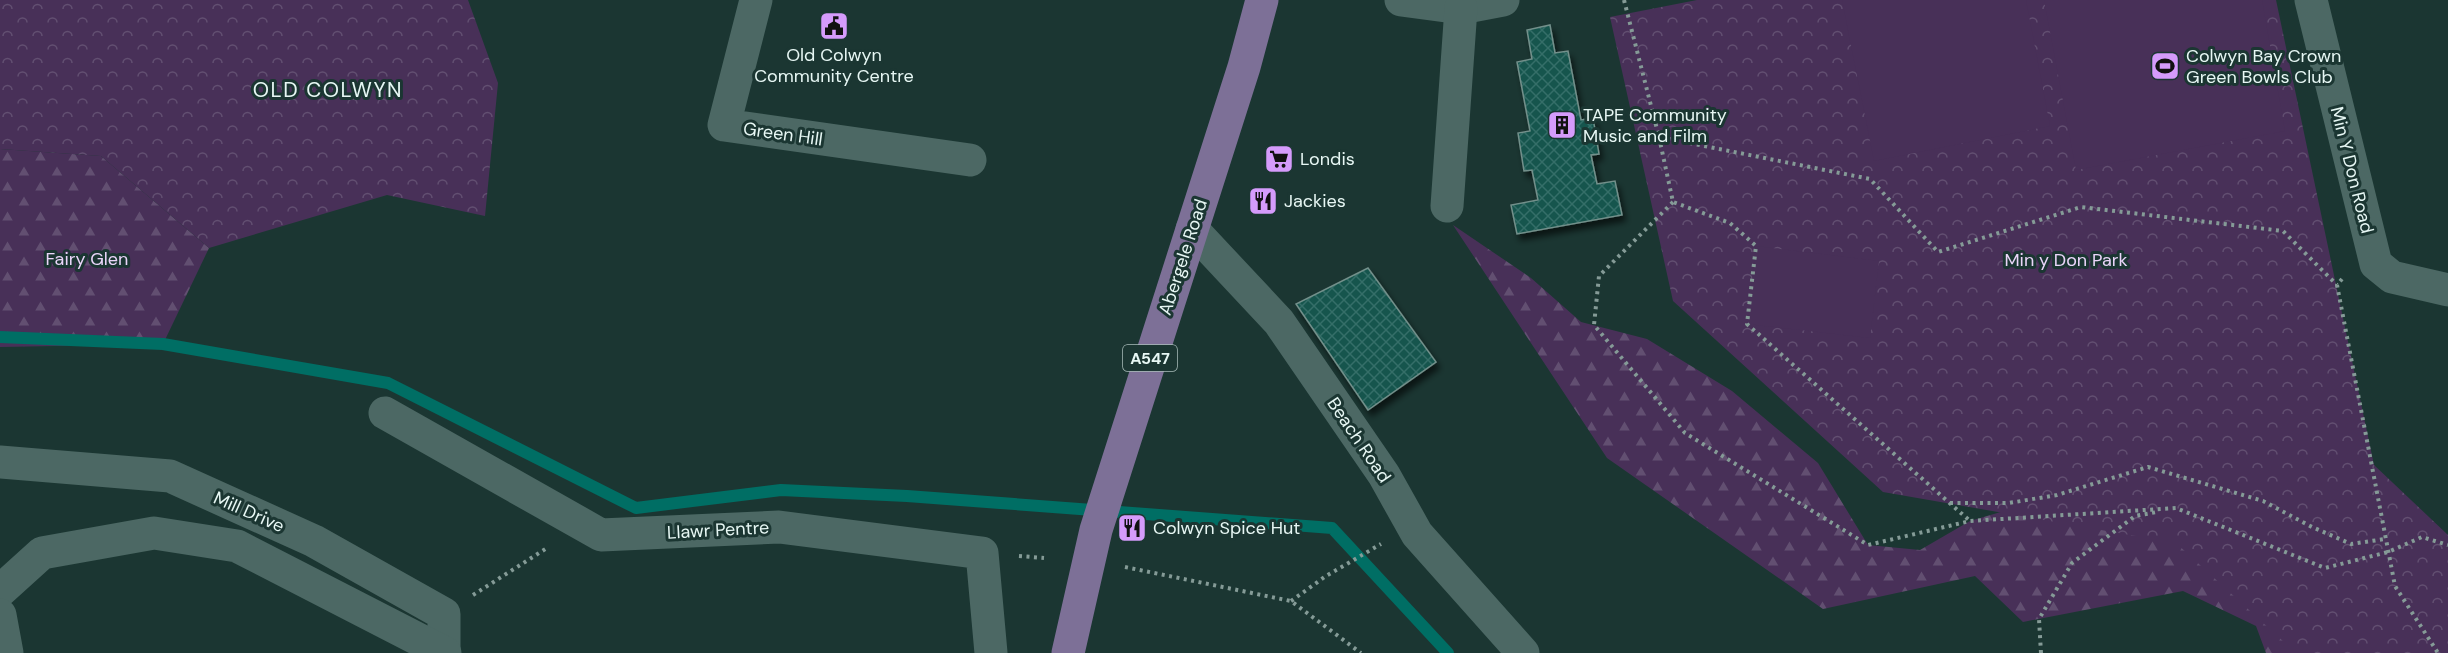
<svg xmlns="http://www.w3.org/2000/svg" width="2448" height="653" font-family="'DM Sans',sans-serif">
<defs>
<pattern id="forest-firs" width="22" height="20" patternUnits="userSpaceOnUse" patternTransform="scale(1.5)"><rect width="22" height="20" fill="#483058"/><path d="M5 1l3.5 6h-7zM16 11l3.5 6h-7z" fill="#624f71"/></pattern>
<pattern id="park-crowns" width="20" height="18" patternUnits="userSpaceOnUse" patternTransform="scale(1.5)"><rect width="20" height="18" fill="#483058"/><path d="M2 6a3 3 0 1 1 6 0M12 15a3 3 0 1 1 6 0" fill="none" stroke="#624f71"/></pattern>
<pattern id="building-cross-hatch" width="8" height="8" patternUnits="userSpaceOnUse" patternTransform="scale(1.5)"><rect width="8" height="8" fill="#14554d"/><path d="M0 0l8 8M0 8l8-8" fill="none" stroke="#366e67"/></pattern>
<filter id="shadow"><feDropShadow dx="3.5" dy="6" stdDeviation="3" flood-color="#0009"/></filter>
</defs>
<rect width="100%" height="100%" fill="#1b3632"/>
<g fill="url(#forest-firs)">
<path d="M0 149 101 156 209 248 163 344 0 347Z"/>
<path d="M1453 225 1531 278 1581 322 1647 339 1732 391 1818 463 1868 545 1920 550 1970 521 2120 477 2448 653H2266L2256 626 2183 591 2023 622 1975 576 1823 609 1607 458Z"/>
</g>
<g fill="url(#park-crowns)">
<path d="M0 0H468L498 83 485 216 387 195 209 248 101 156 0 149Z"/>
<path d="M1697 0H2276L2374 465 2448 535V653H2296L2176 543 1883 492 1673 301 1610 17Z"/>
</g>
<g fill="#483058">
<path d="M1842 0H2026L2050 126 1874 161Z"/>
<path d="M2044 0H2262L2285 131 2076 170Z"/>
<path d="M1756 246 1879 261 1870 338 1747 324Z"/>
</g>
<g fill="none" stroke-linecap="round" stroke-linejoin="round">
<path stroke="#006e64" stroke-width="12" d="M0 337 163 344 388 383 636 508 781 490 907 496 1332 528 1448 653"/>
</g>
<g fill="url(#building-cross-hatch)" stroke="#73908b" stroke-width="1.5" filter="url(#shadow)">
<path d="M1550 25 1555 53 1568 51 1581 120 1593 118 1599 154 1591 155 1597 184 1615 181 1622 215 1517 234 1511 205 1538 200 1532 170 1524 171 1518 133 1530 131 1517 62 1532 59 1527 30Z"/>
<path d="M1368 268 1436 362 1368 410 1296 304Z"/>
</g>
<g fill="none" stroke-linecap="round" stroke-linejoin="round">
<g stroke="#859b97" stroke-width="4" stroke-dasharray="3 4.5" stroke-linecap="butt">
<path d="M1624 0 1659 137 1870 179 1938 252 2081 207 2283 231 2337 285"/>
<path d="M1659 137 1673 202 1730 223 1756 246 1747 324 1970 521"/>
<path d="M1673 202 1599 276 1594 325 1685 433 1868 545 1970 521 2176 508 2325 568 2388 552 2422 537 2448 545"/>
<path d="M2342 279 2337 285 2395 586 2438 653"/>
<path d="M1950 503H2009L2057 495 2148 467 2263 501 2312 527 2351 544 2385 539"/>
<path d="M1019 556 1044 558"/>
<path d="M1125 567 1291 601 1361 653"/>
<path d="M473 595 547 548"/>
<path d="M1291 601 1326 576 1381 544"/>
<path d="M2041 653 2039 619 2072 563 2135 516 2157 512"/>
</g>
<g stroke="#4c6864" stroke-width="33">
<path d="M756 0 724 125 970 160"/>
<path d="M1401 0 1461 8 1503 0"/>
<path d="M2311 0 2376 264 2392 277 2448 290"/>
<path d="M1447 206 1461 8"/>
<path d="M1192 229 1279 322 1384 475 1417 534 1523 653"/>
<path d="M385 413 601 535 779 527 982 553 991 653"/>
<path d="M0 462 170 476 314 541 444 614V653"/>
<path d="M0 591 42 553 154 533 237 546 445 653"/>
<path d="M0 615 7 653"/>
</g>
<path stroke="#7d7097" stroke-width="33" d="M1068 653 1096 530 1244 67 1262 0"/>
</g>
<defs>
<g id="civic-square" transform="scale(1.5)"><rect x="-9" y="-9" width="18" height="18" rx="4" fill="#d59bfb" stroke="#1b3632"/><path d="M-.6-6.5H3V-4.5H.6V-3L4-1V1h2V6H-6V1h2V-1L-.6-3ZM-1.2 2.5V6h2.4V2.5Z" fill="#111"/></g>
<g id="stadium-square" transform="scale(1.5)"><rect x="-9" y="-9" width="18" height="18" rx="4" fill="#d59bfb" stroke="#1b3632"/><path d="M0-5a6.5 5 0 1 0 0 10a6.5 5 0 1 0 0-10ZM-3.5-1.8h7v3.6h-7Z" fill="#111"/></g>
<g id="building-square" transform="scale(1.5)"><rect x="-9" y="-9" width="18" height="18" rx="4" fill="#d59bfb" stroke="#1b3632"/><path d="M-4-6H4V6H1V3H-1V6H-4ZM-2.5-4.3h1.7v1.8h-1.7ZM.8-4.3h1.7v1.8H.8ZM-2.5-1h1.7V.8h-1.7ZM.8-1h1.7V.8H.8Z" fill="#111"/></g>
<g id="supermarket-square" transform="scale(1.5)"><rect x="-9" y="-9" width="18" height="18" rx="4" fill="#d59bfb" stroke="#1b3632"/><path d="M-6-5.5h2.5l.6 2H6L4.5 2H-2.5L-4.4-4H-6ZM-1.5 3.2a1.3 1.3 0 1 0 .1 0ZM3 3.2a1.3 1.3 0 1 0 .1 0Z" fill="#111"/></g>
<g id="restaurant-square" transform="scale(1.5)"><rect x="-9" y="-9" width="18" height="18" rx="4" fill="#d59bfb" stroke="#1b3632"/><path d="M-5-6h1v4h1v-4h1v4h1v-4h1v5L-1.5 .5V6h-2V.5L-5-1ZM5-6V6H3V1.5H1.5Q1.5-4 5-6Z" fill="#111"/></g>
</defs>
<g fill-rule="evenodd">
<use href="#civic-square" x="834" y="26"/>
<use href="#stadium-square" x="2165" y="66"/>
<use href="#building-square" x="1562" y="125"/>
<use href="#supermarket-square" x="1279" y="159"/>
<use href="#restaurant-square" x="1263" y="201"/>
<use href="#restaurant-square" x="1132" y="528"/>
</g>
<g text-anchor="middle" stroke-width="6" stroke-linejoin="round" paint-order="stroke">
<rect fill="#1b3632" stroke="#aabdba" stroke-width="1.5" x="1123" y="345" width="54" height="26" rx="4.5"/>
<g font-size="16" font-weight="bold" fill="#e7f7f4">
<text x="1150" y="364">A547</text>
</g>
<g font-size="18" fill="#e7f7f4" stroke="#1b3632" text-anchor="start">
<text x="834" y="61" text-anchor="middle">Old Colwyn<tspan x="834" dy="21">Community Centre</tspan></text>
<text x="2186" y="62">Colwyn Bay Crown<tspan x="2186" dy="21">Green Bowls Club</tspan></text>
<text x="1583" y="121">TAPE Community<tspan x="1583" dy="21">Music and Film</tspan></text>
<text x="1300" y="165">Londis</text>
<text x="1284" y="207">Jackies</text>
<text x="1153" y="534">Colwyn Spice Hut</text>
</g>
<g font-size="18" fill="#e7f7f4" stroke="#1b3632">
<text transform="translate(783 134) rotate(8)" y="6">Green Hill</text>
<text transform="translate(2352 170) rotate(76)" y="6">Min Y Don Road</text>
<text transform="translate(1183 257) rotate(-72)" y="6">Abergele Road</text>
<text transform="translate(1359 440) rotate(56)" y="6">Beach Road</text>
<text transform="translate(249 512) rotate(24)" y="6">Mill Drive</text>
<text transform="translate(718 530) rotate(-3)" y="6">Llawr Pentre</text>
</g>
<g font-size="18" fill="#ebd5fa" stroke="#1b3632">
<text x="87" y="265">Fairy Glen</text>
<text x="2066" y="266">Min y Don Park</text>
</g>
<g font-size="21" letter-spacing="1.5" fill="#e7f7f4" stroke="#1b3632">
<text x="328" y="97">OLD COLWYN</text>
</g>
</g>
</svg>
